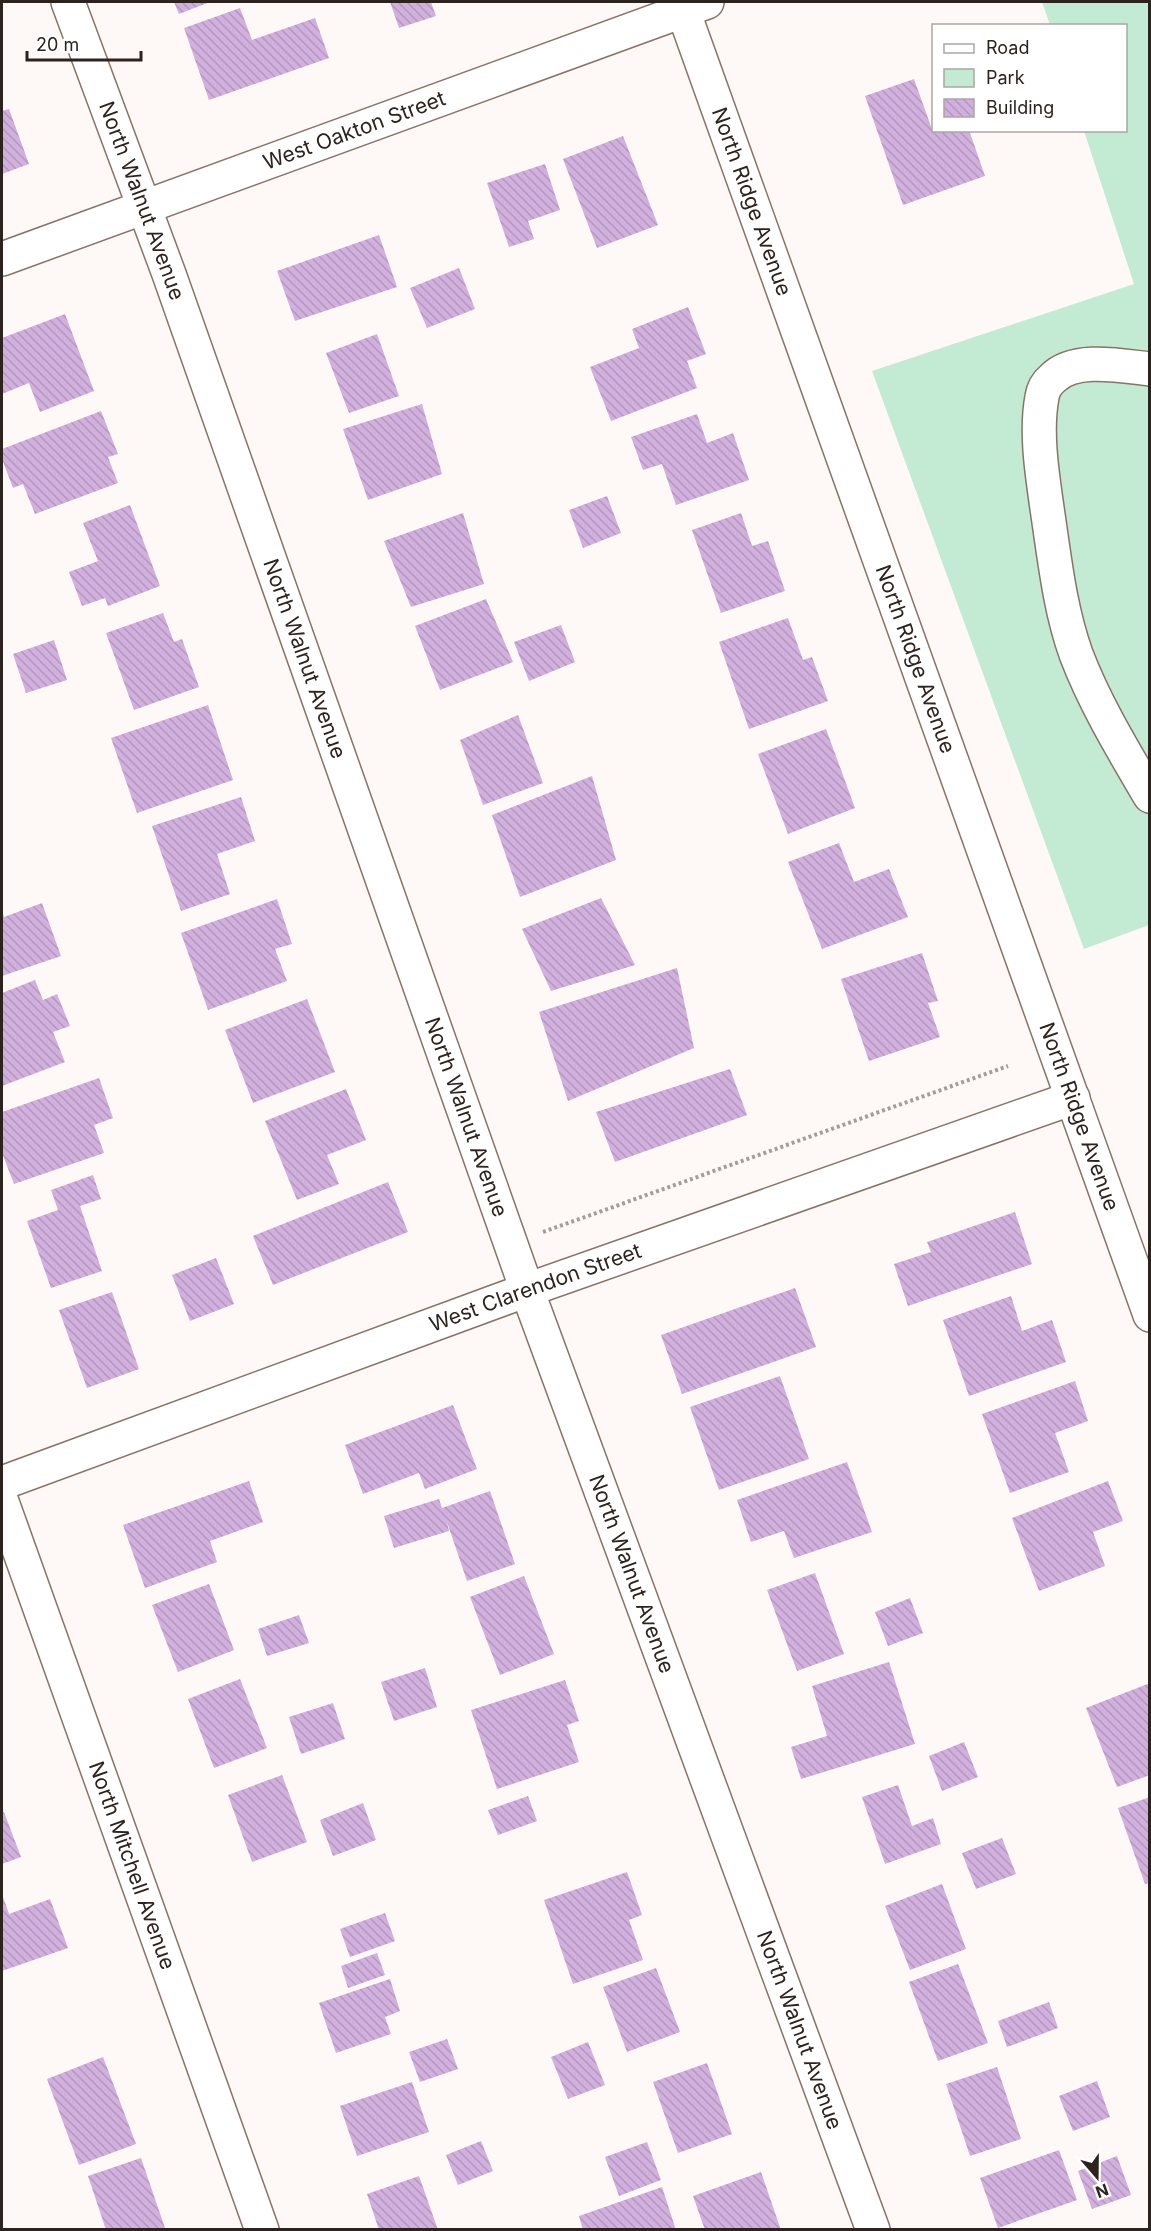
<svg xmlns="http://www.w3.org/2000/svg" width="1151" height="2231" font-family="Inter,sans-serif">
<defs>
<pattern id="building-back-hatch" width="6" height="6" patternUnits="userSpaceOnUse" patternTransform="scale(1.5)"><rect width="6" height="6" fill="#d2b0de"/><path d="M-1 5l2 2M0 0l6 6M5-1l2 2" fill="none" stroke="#b497be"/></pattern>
</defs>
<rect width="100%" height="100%" fill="#fef9f6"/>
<path fill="#c3ead3" d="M1042 2H1149V925L1084 949 872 371 1134 284 1084 131 1126 130V26L1050 25Z"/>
<g fill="url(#building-back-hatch)">
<path d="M174 2H210L179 14Z"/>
<path d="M390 2H431L436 16 399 28Z"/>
<path d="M240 8 252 40 315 18 329 58 209 100 184 28Z"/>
<path d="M914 79 933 132 969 130 985 176 903 205 865 96Z"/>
<path d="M9 109 29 164 2 174V111Z"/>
<path d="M623 136 658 225 597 248 563 159Z"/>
<path d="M545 164 560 210 528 221 534 239 509 247 487 183Z"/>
<path d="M379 235 397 287 295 321 277 271Z"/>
<path d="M459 268 475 309 427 328 410 288Z"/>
<path d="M688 307 706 354 687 361 697 388 611 421 590 367 639 348 632 329Z"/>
<path d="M65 314 94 391 40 412 29 383 2 394V338Z"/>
<path d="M377 334 399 396 349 413 326 353Z"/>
<path d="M422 404 442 474 368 500 343 429Z"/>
<path d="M101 411 118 454 108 457 118 483 35 514 23 484 13 488 2 459V449Z"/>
<path d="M697 414 707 443 733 433 749 480 676 505 662 464 643 470 631 437Z"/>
<path d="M607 496 621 533 583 548 569 510Z"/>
<path d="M130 505 160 586 108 606 105 598 82 606 69 572 98 561 83 523Z"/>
<path d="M463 513 484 584 411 607 384 541Z"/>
<path d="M741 513 752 546 768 541 785 591 721 613 692 530Z"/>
<path d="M486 599 513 662 440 690 415 626Z"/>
<path d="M163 613 174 642 182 639 199 687 134 710 106 633Z"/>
<path d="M788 618 803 660 812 657 828 701 749 729 719 642Z"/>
<path d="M561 625 575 662 529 681 514 642Z"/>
<path d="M54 640 67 680 26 693 13 654Z"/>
<path d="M208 705 233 780 137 813 111 738Z"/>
<path d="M518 715 543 783 483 805 460 740Z"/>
<path d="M826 729 855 808 788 834 758 754Z"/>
<path d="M592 776 616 860 520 897 492 815Z"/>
<path d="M241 797 255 841 217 854 230 894 181 911 152 826Z"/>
<path d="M839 843 854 882 889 869 908 917 822 949 788 862Z"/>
<path d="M601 898 635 965 551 991 522 929Z"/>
<path d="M277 899 292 944 275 949 287 981 208 1010 181 933Z"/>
<path d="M42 903 61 956 2 976V911L4 917Z"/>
<path d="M922 953 938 1001 928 1003 940 1037 869 1061 841 979Z"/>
<path d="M677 968 694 1048 568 1101 539 1012Z"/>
<path d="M35 980 43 1000 57 994 70 1026 53 1032 65 1062 2 1086V993Z"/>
<path d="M307 999 335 1072 253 1103 225 1030Z"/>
<path d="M730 1069 747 1115 615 1162 596 1112Z"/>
<path d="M99 1078 113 1118 94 1125 104 1153 14 1184 2 1153V1112Z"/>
<path d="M346 1089 366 1140 327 1155 339 1184 297 1200 265 1121Z"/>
<path d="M93 1175 101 1199 80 1206 102 1271 51 1288 27 1221 58 1210 51 1190Z"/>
<path d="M388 1182 408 1232 273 1285 253 1236Z"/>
<path d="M1015 1212 1032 1264 908 1306 894 1264 931 1252 927 1242Z"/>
<path d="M216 1258 234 1304 190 1321 172 1275Z"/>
<path d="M795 1288 816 1347 682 1394 661 1335Z"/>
<path d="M112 1292 139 1369 87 1388 59 1310Z"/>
<path d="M1011 1296 1022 1331 1052 1320 1066 1362 969 1396 943 1320Z"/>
<path d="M780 1376 809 1459 719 1490 690 1407Z"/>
<path d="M1075 1381 1088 1421 1055 1433 1069 1472 1010 1493 982 1414Z"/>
<path d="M453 1405 477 1469 425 1489 419 1473 363 1494 345 1445Z"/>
<path d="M847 1462 872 1532 794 1558 784 1531 751 1542 737 1500Z"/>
<path d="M249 1481 263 1522 210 1541 217 1562 145 1588 123 1525Z"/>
<path d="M1108 1481 1123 1521 1093 1532 1105 1566 1039 1591 1012 1518Z"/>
<path d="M490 1491 515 1564 467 1581 447 1522 449 1531 394 1548 384 1516 439 1499 442 1508Z"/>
<path d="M815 1573 844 1654 797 1671 767 1590Z"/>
<path d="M524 1576 554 1654 500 1675 470 1597Z"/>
<path d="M209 1584 234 1650 178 1672 152 1605Z"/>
<path d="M910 1598 923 1633 888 1646 875 1612Z"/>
<path d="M299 1615 309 1643 267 1656 258 1629Z"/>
<path d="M889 1662 915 1744 801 1779 791 1747 827 1736 812 1686Z"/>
<path d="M425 1668 437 1707 394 1721 381 1682Z"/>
<path d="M240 1679 267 1748 214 1768 188 1699Z"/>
<path d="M565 1680 579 1721 567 1725 579 1762 497 1789 471 1710Z"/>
<path d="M1150 1683V1775L1117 1787 1086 1708Z"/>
<path d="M333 1703 345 1739 301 1754 289 1717Z"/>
<path d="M964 1742 978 1777 942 1791 929 1756Z"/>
<path d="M282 1775 307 1842 252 1862 228 1795Z"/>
<path d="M898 1785 912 1826 933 1818 941 1844 885 1864 862 1797Z"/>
<path d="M528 1796 537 1821 498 1835 488 1810Z"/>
<path d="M1150 1797V1883L1145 1884 1118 1808Z"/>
<path d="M363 1803 376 1840 333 1856 320 1820Z"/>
<path d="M4 1812 21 1857 2 1864V1813Z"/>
<path d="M1002 1838 1016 1874 976 1889 962 1853Z"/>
<path d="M627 1872 642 1915 629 1920 643 1960 573 1984 544 1900Z"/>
<path d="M942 1884 966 1949 910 1970 885 1906Z"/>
<path d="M2 1894 9 1914 50 1899 68 1948 2 1971Z"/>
<path d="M385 1913 395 1941 350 1957 340 1929Z"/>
<path d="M377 1953 385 1975 348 1988 341 1966Z"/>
<path d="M958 1964 988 2043 938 2061 909 1982Z"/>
<path d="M656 1968 680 2032 627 2052 603 1987Z"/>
<path d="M390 1979 400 2011 385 2017 391 2034 336 2053 319 2003Z"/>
<path d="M1049 2002 1058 2028 1007 2047 998 2021Z"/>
<path d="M447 2039 458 2069 420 2082 409 2052Z"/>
<path d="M588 2042 605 2085 568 2099 551 2057Z"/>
<path d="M103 2057 136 2144 79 2165 47 2079Z"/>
<path d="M707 2063 732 2134 678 2153 653 2082Z"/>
<path d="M997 2067 1021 2139 970 2156 946 2084Z"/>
<path d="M1097 2081 1110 2117 1073 2131 1059 2096Z"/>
<path d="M412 2082 429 2132 357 2156 340 2106Z"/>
<path d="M481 2141 493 2171 458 2185 446 2155Z"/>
<path d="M647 2142 661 2180 619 2196 605 2157Z"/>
<path d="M1059 2150 1077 2200 998 2228 980 2178Z"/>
<path d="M1117 2156 1131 2195 1092 2209 1078 2171Z"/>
<path d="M141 2158 165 2228 106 2230 88 2176Z"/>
<path d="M761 2172 781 2230H705L693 2196Z"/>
<path d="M419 2176 438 2230H379L367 2194Z"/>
<path d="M662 2187 676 2230H583L579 2216Z"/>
</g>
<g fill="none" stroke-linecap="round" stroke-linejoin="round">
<g stroke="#897367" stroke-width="36">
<g id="minor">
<path id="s1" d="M68 2 169 274 527 1290 873 2230"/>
<path id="s2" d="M680 2 1150 1315"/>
<path id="s3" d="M2 259 707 2"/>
<path d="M1150 369C1122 366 1075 356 1053 378 1047 383 1043 390 1042 397 1035 434 1043 479 1048 515 1055 562 1060 609 1076 654 1095 704 1123 750 1150 796"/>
<path id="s4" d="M2 1483 527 1290 1073 1098"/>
<path id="s5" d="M2 1502 262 2230"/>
</g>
</g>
<path stroke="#a49d99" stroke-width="4" stroke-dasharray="3 3" stroke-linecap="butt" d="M543 1232 1008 1066"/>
<use href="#minor" stroke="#fff" stroke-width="33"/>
</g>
<g text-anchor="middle" stroke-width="4.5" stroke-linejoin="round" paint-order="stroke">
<g font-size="21" fill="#2c231e" stroke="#fff">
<text dy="7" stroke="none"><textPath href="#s3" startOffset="375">West Oakton Street</textPath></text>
<text dy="7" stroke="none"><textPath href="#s2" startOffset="212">North Ridge Avenue</textPath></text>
<text dy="7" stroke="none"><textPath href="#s1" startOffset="212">North Walnut Avenue</textPath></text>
<text dy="7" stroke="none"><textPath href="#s2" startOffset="698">North Ridge Avenue</textPath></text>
<text dy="7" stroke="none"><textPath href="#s1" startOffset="698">North Walnut Avenue</textPath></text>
<text dy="7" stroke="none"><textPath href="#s2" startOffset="1184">North Ridge Avenue</textPath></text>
<text dy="7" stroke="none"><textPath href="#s1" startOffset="1184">North Walnut Avenue</textPath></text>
<text dy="7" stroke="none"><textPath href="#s4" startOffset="568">West Clarendon Street</textPath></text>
<text dy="7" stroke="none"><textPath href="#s1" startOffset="1670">North Walnut Avenue</textPath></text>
<text dy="7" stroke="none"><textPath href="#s5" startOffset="386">North Mitchell Avenue</textPath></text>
<text dy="7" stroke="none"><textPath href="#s1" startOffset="2156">North Walnut Avenue</textPath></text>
</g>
</g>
<rect width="1151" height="2231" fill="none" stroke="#2c231e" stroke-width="6"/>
<rect x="932" y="24" width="195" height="108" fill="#ffffff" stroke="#aba7a5" stroke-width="1.5"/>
<rect x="944" y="44" width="30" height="9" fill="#ffffff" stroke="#aba7a5" stroke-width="1.5"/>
<text x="986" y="54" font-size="18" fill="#2c231e">Road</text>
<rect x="944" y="69" width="30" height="18" fill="#c3ead3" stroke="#aba7a5" stroke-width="1.5"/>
<text x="986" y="84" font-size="18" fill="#2c231e">Park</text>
<rect x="944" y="99" width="30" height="18" fill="url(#building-back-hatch)" stroke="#aba7a5" stroke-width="1.5"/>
<text x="986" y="114" font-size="18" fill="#2c231e">Building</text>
<g transform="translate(1097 2177) rotate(160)" stroke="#ffffff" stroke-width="4.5" paint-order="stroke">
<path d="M0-4.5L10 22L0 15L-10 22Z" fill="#2c231e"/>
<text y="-9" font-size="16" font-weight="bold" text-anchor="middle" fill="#2c231e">N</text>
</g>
<path d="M27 51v9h114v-9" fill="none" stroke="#2c231e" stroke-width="3"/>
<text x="36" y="51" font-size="18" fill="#2c231e" stroke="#ffffff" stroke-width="4.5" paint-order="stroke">20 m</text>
</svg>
